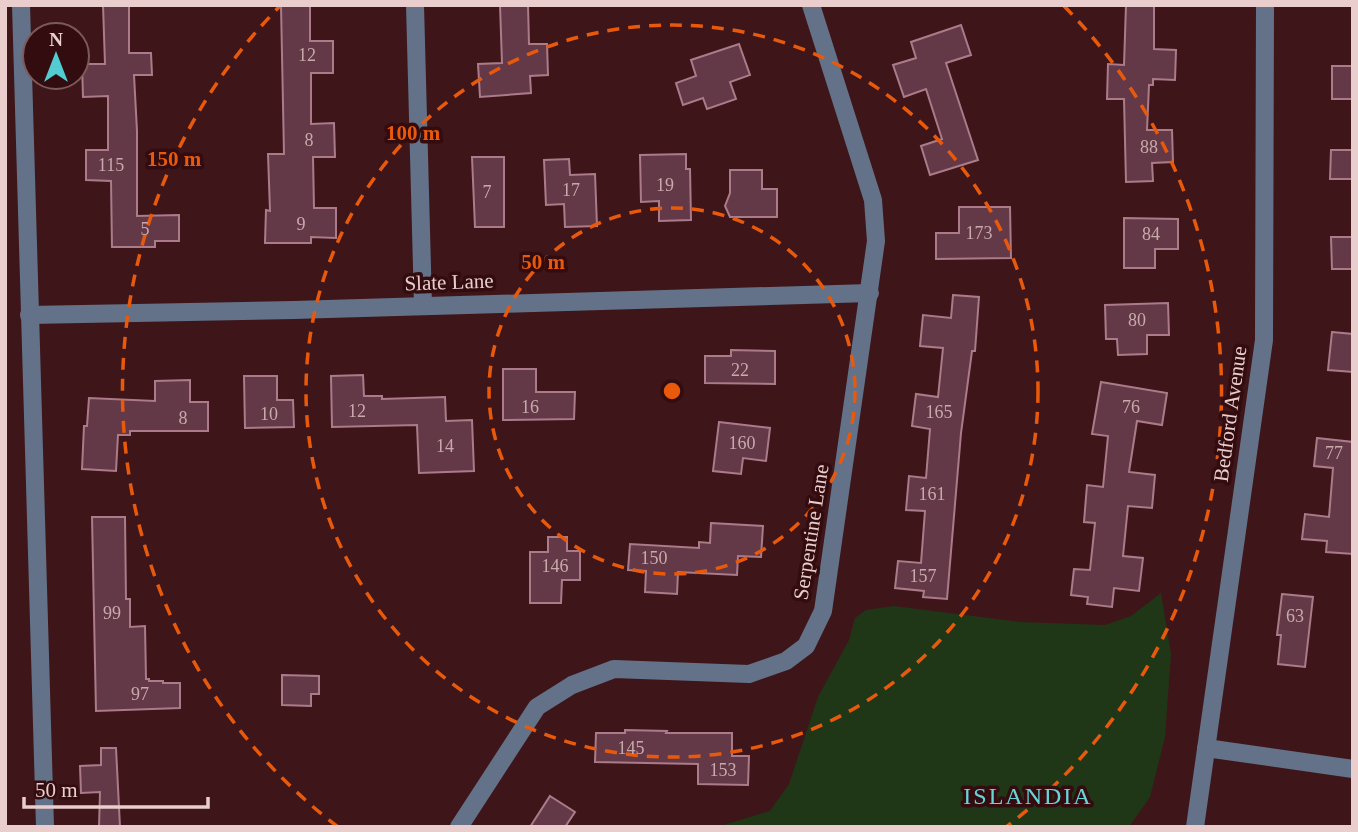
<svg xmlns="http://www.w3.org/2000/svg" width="1358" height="832" font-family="Georgia,serif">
<rect width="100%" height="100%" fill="#3e1619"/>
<path fill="#1f3717" d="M1161 593 1171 654 1165 737 1150 797 1129 827H717L770 811 789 784 818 697 849 640 855 618 866 610 894 606 1020 622 1105 625 1131 616Z"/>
<g fill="#633948" stroke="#ab7b8a" stroke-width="2">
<path d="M103 5H129V53H151L152 75H134L137 131V216L179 215V241H155V247H112L111 181 86 180V150H108V96L83 97 82 64H105Z"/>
<path d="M281 5H310V41H333V73H311V124L334 123 335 157H313L314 208H336V238L311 237V243H265L266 210 270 211 268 154H284Z"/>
<path d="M500 5H528L529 44H547L548 75 530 76 531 93 480 97 478 64 502 63Z"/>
<path d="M1126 5H1154V49L1176 50 1175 80 1153 79V85H1149L1147 130H1172L1173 162 1152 163 1153 181 1126 182 1124 99H1107L1108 64 1124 65Z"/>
<path d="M961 25 971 55 946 63 978 160 930 175 921 146 942 139 926 89 904 97 893 65 916 58 911 42Z"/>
<path d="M739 44 750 75 730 82 736 99 707 109 703 98 683 105 676 83 696 76 691 60Z"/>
<rect x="1332" y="66" width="21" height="33"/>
<path d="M1331 150H1353V179H1330Z"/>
<path d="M686 154V169H690L691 220 659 221V201L641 202 640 155Z"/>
<path d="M472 157H504V227H475Z"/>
<path d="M569 159 570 175 595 174 597 226 565 227 564 204 546 205 544 160Z"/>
<path d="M730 170H762V189H777V217H730L725 206 730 193Z"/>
<path d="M959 207H1010L1011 258 936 259V233H959Z"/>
<path d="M1124 218 1178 219V249H1155V268H1124Z"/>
<path d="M1331 237H1353V269H1332Z"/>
<path d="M953 295 979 297 975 351H972L961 433 947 599 923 597 924 591 895 588 898 561 921 563 925 511 906 510 909 476 926 478 930 429 912 426 916 394 938 397 943 348 920 346 923 315 951 318Z"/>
<path d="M1168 303 1169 335H1147V354L1118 355 1117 339H1106L1105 305Z"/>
<path d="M1332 332 1353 334V372L1328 370Z"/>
<path d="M731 350 775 351V384L705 383V356H731Z"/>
<path d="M503 369H536V392H575L574 419 503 420Z"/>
<path d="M363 375 364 396H382V399L445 397 446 421 472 420 474 471 419 473 417 425 332 427 331 376Z"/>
<path d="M244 376H277V400H293L294 427 245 428Z"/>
<path d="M190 380V402H208V431H130V435H118L116 471 82 469 84 426H87L89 398 155 401V381Z"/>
<path d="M1101 382 1167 393 1162 425 1137 421 1129 472 1155 475 1152 508 1128 506 1123 556 1143 558 1139 591 1114 588 1112 607 1087 604 1088 597 1071 595 1074 569 1090 570 1095 523 1084 522 1087 485 1103 487 1108 436 1092 434Z"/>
<path d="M719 422 770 428 766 461 743 458 741 474 713 471Z"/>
<path d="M1317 438 1353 442V554L1326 552 1327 541 1302 539 1305 514 1329 517 1333 468 1314 466Z"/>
<path d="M92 517H125L126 599H130V627L145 626 146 679H149V681H163V683H180V708L96 711Z"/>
<path d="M711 523 763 526 761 557 738 556 737 575 678 572 677 594 645 592 646 571 628 570 630 544 699 548V542L710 543Z"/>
<path d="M548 537H567V551H580V580H562L561 603H530V552H548Z"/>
<path d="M1282 594 1313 597 1305 667 1278 664 1281 635H1277Z"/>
<path d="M282 675 319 676V694H311V706L282 705Z"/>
<path d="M625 730 667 731 666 733H732V756H749L748 785 698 784V764L595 762 596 733H625Z"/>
<path d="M101 748H116L120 827H99L100 792 81 793 80 766 101 765Z"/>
<path d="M550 796 575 812 565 827H530Z"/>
</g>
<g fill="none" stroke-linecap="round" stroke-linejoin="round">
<g stroke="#637288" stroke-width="18">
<path d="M21 5 45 827"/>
<path d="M415 5 423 305"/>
<path d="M29 315 294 310 870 293"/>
<path d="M1206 748 1353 769"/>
<path d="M459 827 537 707 572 685 614 669 749 674 786 661 806 646 823 611 876 241 873 200 811 5"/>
<path d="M1195 827 1264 340 1265 5"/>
</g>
</g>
<g fill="none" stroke="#e8590c" stroke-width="3.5" stroke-dasharray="12 9">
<circle cx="672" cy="391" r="183"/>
<circle cx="672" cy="391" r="366"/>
<path d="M338 827A549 549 0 0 1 280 6M1064 6A549 549 0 0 1 1006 827"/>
</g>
<g text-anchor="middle" stroke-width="7" stroke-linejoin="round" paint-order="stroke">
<g font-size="18" fill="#c8a9ac">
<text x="307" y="61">12</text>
<text x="309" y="146">8</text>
<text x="1149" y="153">88</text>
<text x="111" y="171">115</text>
<text x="665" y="191">19</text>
<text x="571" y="196">17</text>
<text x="487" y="198">7</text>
<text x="301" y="230">9</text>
<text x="145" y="235">5</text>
<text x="979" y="239">173</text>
<text x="1151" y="240">84</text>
<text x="1137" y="326">80</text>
<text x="740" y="376">22</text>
<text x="530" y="413">16</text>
<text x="1131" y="413">76</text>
<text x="357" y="417">12</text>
<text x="939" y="418">165</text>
<text x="269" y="420">10</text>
<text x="183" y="424">8</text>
<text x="742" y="449">160</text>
<text x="445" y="452">14</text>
<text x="1334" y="459">77</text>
<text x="932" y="500">161</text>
<text x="654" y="564">150</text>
<text x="555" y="572">146</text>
<text x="923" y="582">157</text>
<text x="112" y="619">99</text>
<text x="1295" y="622">63</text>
<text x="140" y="700">97</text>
<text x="631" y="754">145</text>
<text x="723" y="776">153</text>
</g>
<g font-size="21" fill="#eacece" stroke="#330c10">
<text transform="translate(449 282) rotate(-2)" y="7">Slate Lane</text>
<text transform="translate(1230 414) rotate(-82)" y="7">Bedford Avenue</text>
<text transform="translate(811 532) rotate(-81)" y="7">Serpentine Lane</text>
</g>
<g font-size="24" letter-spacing="2" fill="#67d4d7" stroke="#330c10">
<text x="1028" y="804">ISLANDIA</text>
</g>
</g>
<circle cx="672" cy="391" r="10" fill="#e8590c" stroke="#330c10" stroke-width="3.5"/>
<g font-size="21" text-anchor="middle" font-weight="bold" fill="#e8590c" stroke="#330c10" stroke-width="7" stroke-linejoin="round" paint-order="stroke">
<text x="413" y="140">100 m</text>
<text x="174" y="166">150 m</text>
<text x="543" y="269">50 m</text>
</g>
<rect width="1358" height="832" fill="none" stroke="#eacece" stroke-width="14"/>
<g transform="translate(56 56)"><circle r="33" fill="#330c10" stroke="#7c5a5c" stroke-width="2"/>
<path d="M0-5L12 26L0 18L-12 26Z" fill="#52ccd0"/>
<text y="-10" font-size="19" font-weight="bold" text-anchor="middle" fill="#eacece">N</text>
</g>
<path d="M24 797v10h184v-10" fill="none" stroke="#eacece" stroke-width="3.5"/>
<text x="35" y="797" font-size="21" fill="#eacece" stroke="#330c10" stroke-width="5" paint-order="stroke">50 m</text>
</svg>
